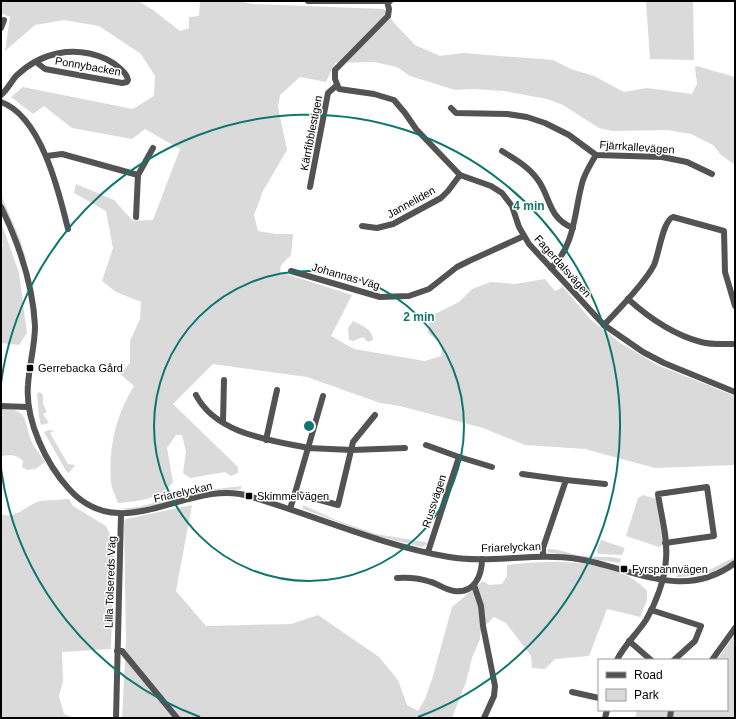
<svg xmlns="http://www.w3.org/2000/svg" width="736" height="719" font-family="Helvetica,sans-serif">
<rect width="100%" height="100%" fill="#fff"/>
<g fill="#dadada">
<path d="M1 1H138L153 10 180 31 189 28V17L199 16 200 1H240L252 4 384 9 395 24 415 45 440 56 463 53 553 60 571 69 594 76 624 92 647 88 692 94 697 84 695 67 697 66 735 77V165L721 155 713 145 691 134 667 130 612 131 599 128 563 105 547 99 504 91 473 89 455 90 410 76 397 67 374 62 335 63 326 82 300 77 280 95 278 107 287 150 263 191 254 215 258 231 276 234H293L291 255 281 265 280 272 352 295 331 336 354 349 425 361 441 356 442 344 428 333 429 317 459 302 472 289 491 282 515 284 545 279 555 291 563 287 590 319 619 342 657 365 735 396V465L655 468 585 449 525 445 483 428 400 406 380 403 307 377 213 364 173 404 238 467V473L231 476 225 472 190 478 183 473 186 452 182 435H176L167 448 173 482C160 500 138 501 118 503 116 497 112 489 111 483 108 448 116 415 134 386L120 374 130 363V341L140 319 141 302 116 292 102 281 113 248 106 211 74 193 76 184 114 200 133 221 153 220 180 149 145 129 132 139 72 128 44 106 33 114 11 97 23 87 133 109 154 96 155 76 141 54 99 26 64 20 35 25 5 51 10 17 1 13Z"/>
<path d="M646 1H693L694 60 650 59Z"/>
<path d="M1 195 20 239 28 266 1 200Z"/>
<path d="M1 222 19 273 27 333 19 345 1 343V251L3 245 1 242Z"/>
<path d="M353 321C361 325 373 329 373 340L368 342 363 337 353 341 349 340 348 328Z"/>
<path d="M40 392 43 395V404L47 412 43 414 49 423 41 425 39 417 37 394Z"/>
<path d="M1 408C29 410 23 418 31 440 34 448 41 455 45 462L35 469 27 470 22 467 23 461C17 454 9 455 1 456Z"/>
<path d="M49 430 54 431 50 433 68 464 75 465 69 473 66 471 44 432Z"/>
<path d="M241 486V489L215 492 138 509H117L138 507 200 491Z"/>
<path d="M643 495 657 499 663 545 659 547 626 536 638 498Z"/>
<path d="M69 499 73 506 106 526 114 543 111 649 62 652 63 681 59 696 64 714 75 718H1V514C15 520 28 504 40 501 50 500 60 500 69 499Z"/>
<path d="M192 505 176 591 206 626 291 624 318 615 379 657 398 680 407 705 418 711 425 699 433 676 452 607 483 581 489 585 502 584 507 576V565C548 560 618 557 647 591V600L640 617 607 609 589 656 555 659 545 669 532 668 531 656 506 623 494 617 481 630 480 639 472 658 466 682 452 718H122L126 640 124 521 126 519Z"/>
<path d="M303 505 336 520 376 534 425 542 428 544 422 547 376 536 303 509Z"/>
<path d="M601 540 625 548 622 555 598 554 597 550Z"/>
<path d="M547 549C560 548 571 555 584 556 596 558 609 555 621 559L620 563 551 553 548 552Z"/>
<path d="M735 557C731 572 690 577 676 577L678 574 707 571Z"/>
<path d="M735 634V718H635L637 710H727V660H717Z"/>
</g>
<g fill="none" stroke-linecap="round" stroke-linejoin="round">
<g stroke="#535353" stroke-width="6">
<path d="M308 1H390"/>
<path d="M387 1 389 9 388 16 335 70V79L339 89 374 94 394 100 405 113 416 129 460 175 491 186 502 193 512 206 519 227 529 244 604 325 643 352 664 363 735 392"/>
<path d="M1 28 4 20"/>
<path d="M1 95C7 90 11 82 16 76 41 52 74 45 106 59 114 63 127 72 128 80L127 82 122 83 45 69 36 62"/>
<path d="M1 102C41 116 59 192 68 229"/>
<path d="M451 108 456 113 507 114 527 117 545 123 569 135 596 155 662 157 687 162 712 174"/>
<path d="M502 151C515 159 529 167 538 180 551 198 548 218 573 228"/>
<path d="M47 156 62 154 138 175"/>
<path d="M310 187 328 93 336 86"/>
<path d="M1 207C19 244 33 285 35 326 35 346 29 366 28 385 25 420 46 464 69 489 122 548 189 478 249 496 316 516 380 545 449 557 492 564 535 552 578 559 633 568 683 602 735 563"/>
<path d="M136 217 138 175 153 148"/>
<path d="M362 226 377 228 393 224 441 198 448 191 460 175"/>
<path d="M551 268C576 245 574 210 583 180 586 172 591 163 596 155"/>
<path d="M291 271 380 297 409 296 429 289 457 267 469 261 524 236"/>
<path d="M628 299C648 317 674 335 701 342 712 345 724 344 735 344"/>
<path d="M604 325C618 310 645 283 654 265 659 254 663 220 673 217L724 231 725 272 735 306"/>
<path d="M196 395C216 434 270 440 308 448L323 396"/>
<path d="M1 406 27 407"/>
<path d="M223 422 224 380"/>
<path d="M266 440 277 390"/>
<path d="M426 445 459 457"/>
<path d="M522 474 566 480 543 548V556"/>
<path d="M566 480 605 484"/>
<path d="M295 493 308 448 352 450 405 448"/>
<path d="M290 509 295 493 338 505 353 442 375 415"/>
<path d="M428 552 459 457 492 467"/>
<path d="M397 578C409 577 419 578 431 582 438 584 446 590 454 591 474 594 482 576 482 559"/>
<path d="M474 585 481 606 483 626 495 686 494 696 484 718"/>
<path d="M651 610 701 626 695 641 674 660"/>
<path d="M629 641 651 660"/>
<path d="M117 651H122L177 718"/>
<path d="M617 660C624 645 637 634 646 620 656 603 665 579 666 559 668 538 661 515 658 494L707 487 714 536 665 543"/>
<path d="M712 660 735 628"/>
<path d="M572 692 599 698"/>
<path d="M116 718 121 514"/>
<path d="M605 718 607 710"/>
<path d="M670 718 671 710"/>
</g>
</g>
<g fill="none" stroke="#0f766e" stroke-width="2">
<circle cx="309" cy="426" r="155"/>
<path d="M200 717A311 311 0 0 1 1 469M1 383A311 311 0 1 1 418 717"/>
</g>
<g fill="#000" stroke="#fff" stroke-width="1.5">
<rect x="26" y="364" width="8" height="8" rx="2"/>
<rect x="245" y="492" width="8" height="8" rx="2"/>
<rect x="620" y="565" width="8" height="8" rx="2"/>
</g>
<g text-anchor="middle" stroke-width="3" stroke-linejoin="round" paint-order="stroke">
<g font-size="11" fill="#000" stroke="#fff">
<text transform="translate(88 66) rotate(10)" y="4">Ponnybacken</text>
<text transform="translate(311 133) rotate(-79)" y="4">Kärrfibblestigen</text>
<text transform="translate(637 147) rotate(4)" y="4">Fjärrkallevägen</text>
<text transform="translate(411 202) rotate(-29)" y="4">Janneliden</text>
<text transform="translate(563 266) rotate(48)" y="4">Fagerdalsvägen</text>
<text transform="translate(346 276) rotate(16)" y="4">Johannas Väg</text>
<text transform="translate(183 492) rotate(-13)" y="4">Friarelyckan</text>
<text transform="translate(434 501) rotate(-72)" y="4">Russvägen</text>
<text transform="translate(511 547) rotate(-2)" y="4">Friarelyckan</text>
<text transform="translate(110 582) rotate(-88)" y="4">Lilla Tolsereds Väg</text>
</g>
<g font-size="11" fill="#000" stroke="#fff" text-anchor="start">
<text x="38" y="372">Gerrebacka Gård</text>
<text x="257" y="500">Skimmelvägen</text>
<text x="632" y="573">Fyrspannvägen</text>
</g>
</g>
<circle cx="309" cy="426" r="6" fill="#0f766e" stroke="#fff" stroke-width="2"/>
<g font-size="12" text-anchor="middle" font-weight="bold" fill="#0f766e" stroke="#fff" stroke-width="3" stroke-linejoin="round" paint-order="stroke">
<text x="529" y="210">4 min</text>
<text x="419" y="321">2 min</text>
</g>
<rect width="736" height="719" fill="none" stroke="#000000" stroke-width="4"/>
<rect x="598" y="659" width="130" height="52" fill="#ffffff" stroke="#999999"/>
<rect x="606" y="672" width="20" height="6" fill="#535353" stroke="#999999"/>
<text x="634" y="679" font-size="12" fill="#000000">Road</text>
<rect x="606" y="689" width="20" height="12" fill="#dadada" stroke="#999999"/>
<text x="634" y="699" font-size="12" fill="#000000">Park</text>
</svg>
